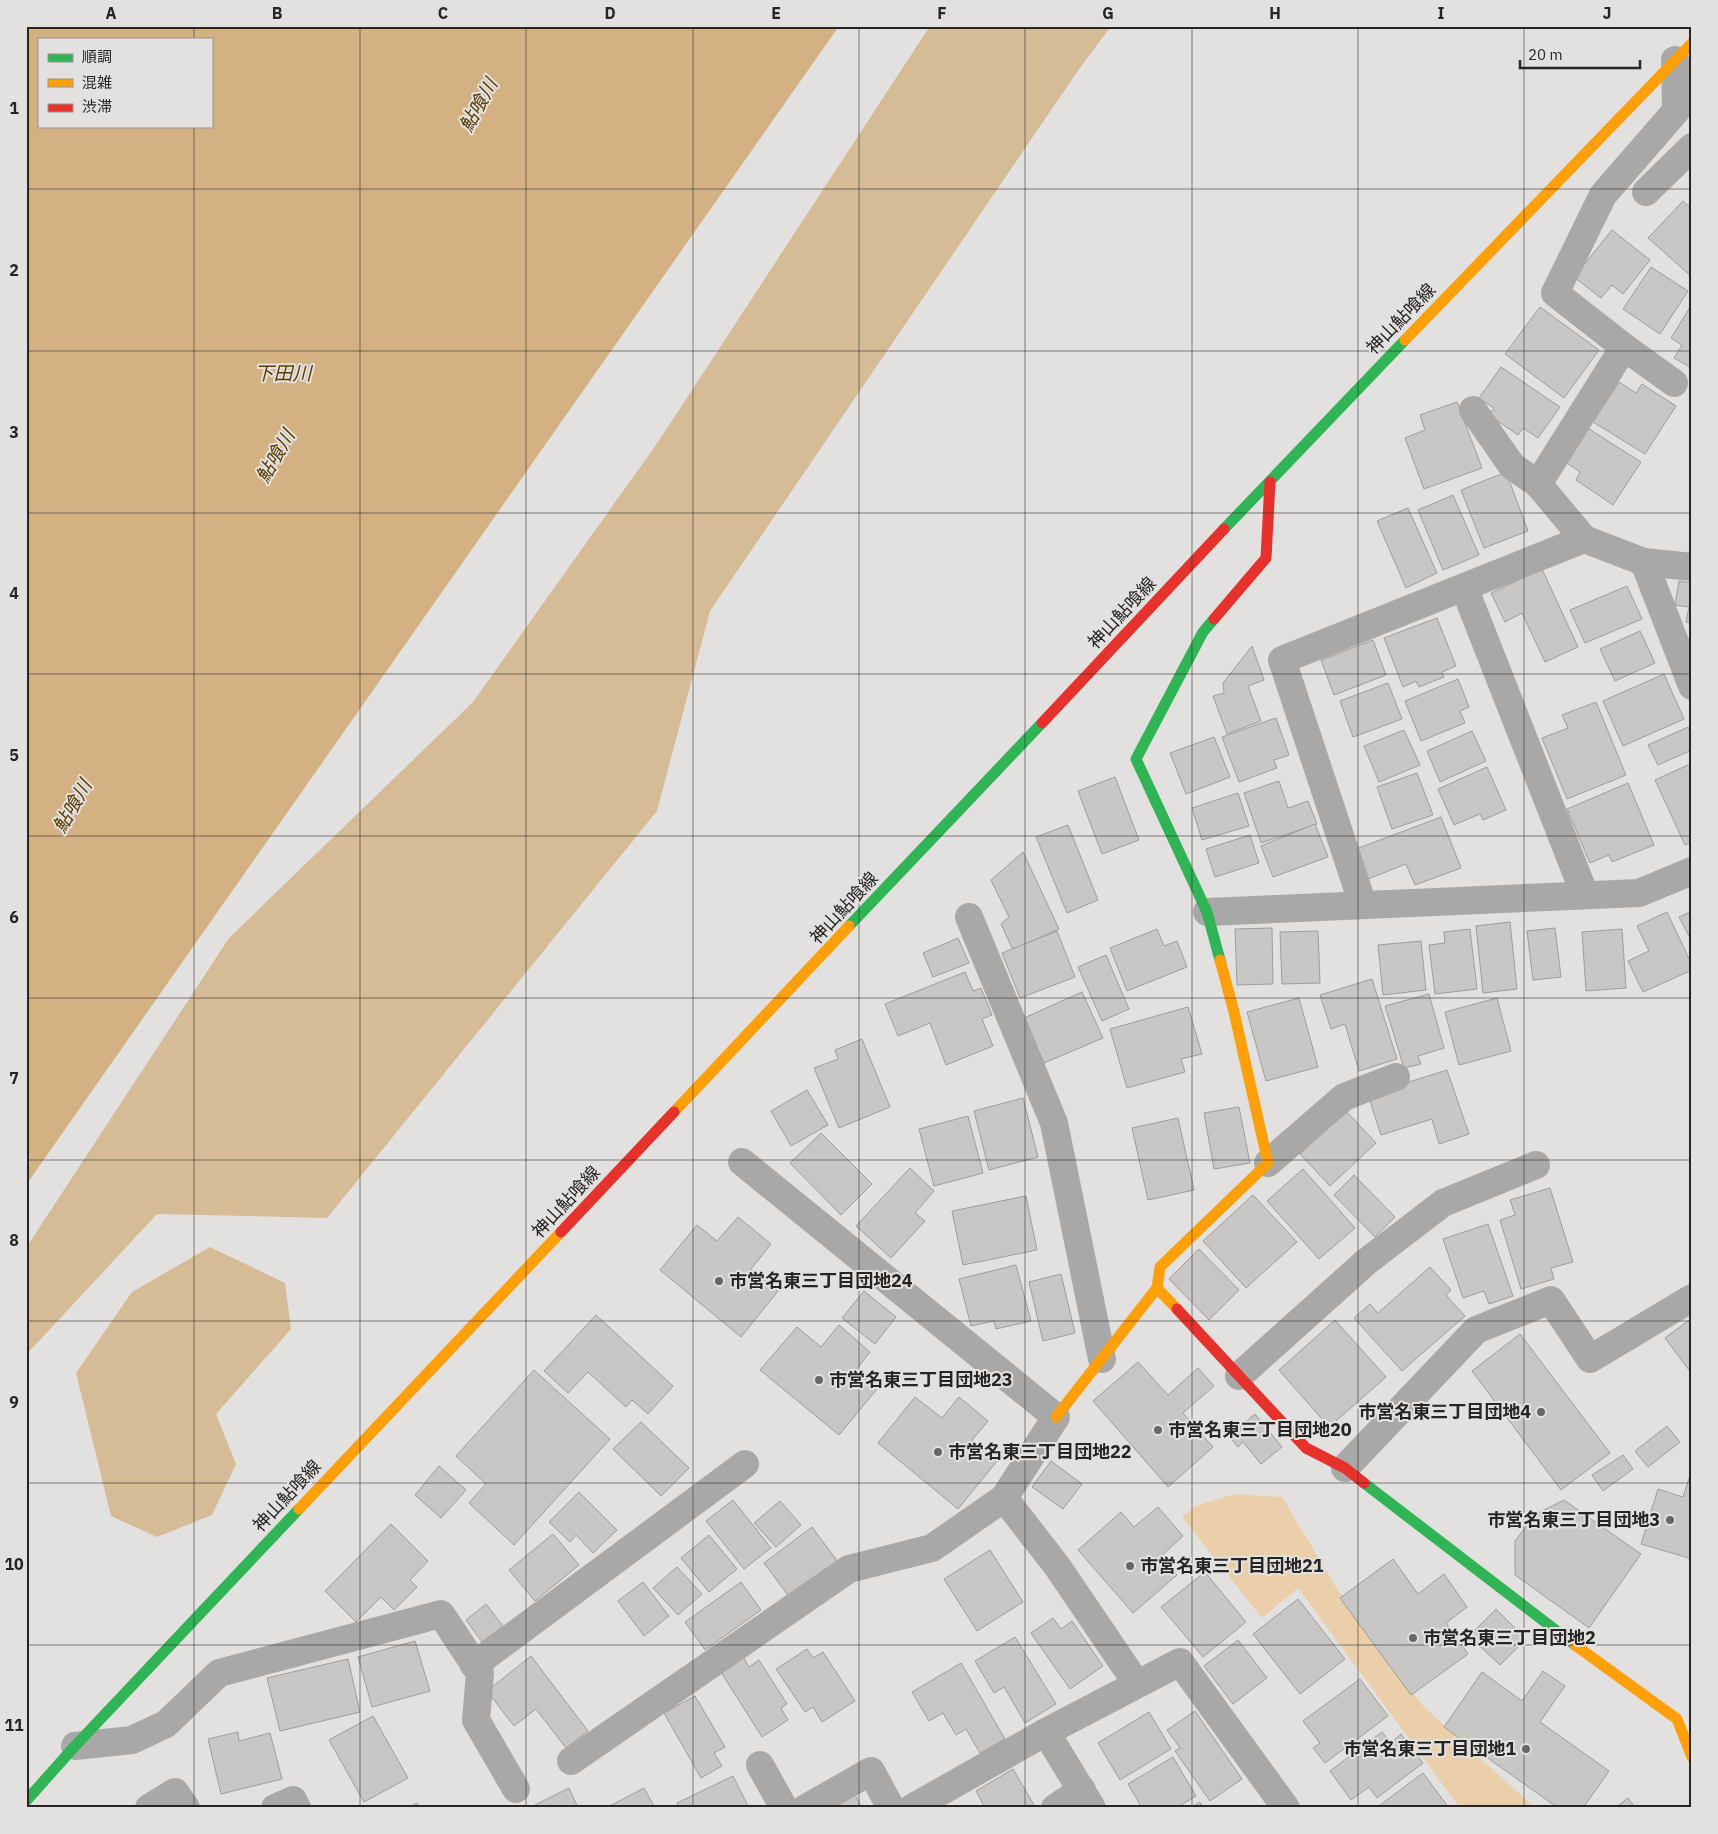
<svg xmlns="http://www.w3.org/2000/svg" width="1718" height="1834" font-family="'IBM Plex Sans','Noto Sans JP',sans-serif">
<rect width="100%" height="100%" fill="#e2e1e0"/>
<path fill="#eacfaa" d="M1234 1494 1282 1497 1337 1589 1423 1706 1535 1808H1460L1298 1588 1262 1618 1182 1517 1196 1506Z"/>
<g fill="#d6bc96">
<path d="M930 26H1111L1077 72 710 611 657 811 327 1218 157 1214 26 1355V1248L229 938 473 702 658 442Z"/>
<path d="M210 1247 285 1283 291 1329 216 1414 236 1464 212 1515 157 1537 111 1516 76 1373 132 1292Z"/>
</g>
<path fill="#d3b182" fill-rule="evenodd" d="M26 26H839L26 1185ZM39 39H211V126H39Z"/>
<g fill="#c8c7c6" stroke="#9e9d9c">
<path d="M1683 201 1692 209V277L1648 238Z"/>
<path d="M1612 230 1650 260 1623 294 1612 285 1601 298 1574 277Z"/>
<path d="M1651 267 1688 291 1660 334 1623 309Z"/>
<path d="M1692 304V368L1674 358 1682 345 1671 338Z"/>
<path d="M1540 307 1599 350 1564 398 1505 354Z"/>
<path d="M1501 367 1560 407 1538 438 1523 428 1518 435 1489 415 1494 408 1479 398Z"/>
<path d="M1619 382 1636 393 1642 384 1676 406 1645 454 1593 422Z"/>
<path d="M1457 402 1482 468 1424 489 1405 438 1425 430 1420 415Z"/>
<path d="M1586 427 1641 462 1613 505 1576 480 1580 472 1564 461Z"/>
<path d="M1506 472 1528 531 1484 548 1461 490Z"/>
<path d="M1453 495 1479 555 1443 570 1418 510Z"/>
<path d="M1408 508 1437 573 1406 588 1377 521Z"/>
<path d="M1542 569 1578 647 1545 662 1522 613 1505 622 1491 593Z"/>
<path d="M1679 581 1692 583V623L1686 622 1689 607 1675 605Z"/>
<path d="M1627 586 1642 619 1585 643 1570 610Z"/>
<path d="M1437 618 1456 666 1442 672 1444 677 1419 687 1416 681 1403 687 1384 638Z"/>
<path d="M1640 631 1655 663 1615 681 1600 649Z"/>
<path d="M1373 640 1386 675 1334 695 1321 660Z"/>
<path d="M1252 646 1264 680 1248 686 1261 721 1227 734 1213 696 1224 693 1223 683Z"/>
<path d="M1664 674 1684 719 1623 746 1603 701Z"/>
<path d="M1458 679 1469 707 1460 711 1465 723 1421 741 1405 701Z"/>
<path d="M1388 683 1402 719 1353 737 1340 701Z"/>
<path d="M1596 702 1626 775 1567 799 1542 738 1568 728 1562 715Z"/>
<path d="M1276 718 1289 755 1274 760 1277 768 1239 782 1222 737Z"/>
<path d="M1688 727 1692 736V750L1658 765 1648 745Z"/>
<path d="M1404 730 1420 765 1379 782 1364 746Z"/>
<path d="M1472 731 1486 761 1440 782 1427 751Z"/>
<path d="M1214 737 1230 777 1186 794 1170 753Z"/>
<path d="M1692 763V842L1685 845 1655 780Z"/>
<path d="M1487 767 1506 810 1483 820 1480 814 1454 825 1438 789Z"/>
<path d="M1417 773 1433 815 1392 829 1377 787Z"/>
<path d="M1115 777 1139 840 1102 854 1078 791Z"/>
<path d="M1279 781 1288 808 1308 801 1317 824 1261 843 1244 793Z"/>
<path d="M1628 783 1654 845 1612 862 1609 855 1590 863 1567 809Z"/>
<path d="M1238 793 1249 826 1202 840 1192 808Z"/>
<path d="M1441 817 1461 868 1415 885 1406 864 1368 879 1356 849Z"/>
<path d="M1315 824 1328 857 1273 877 1261 846Z"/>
<path d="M1068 825 1098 900 1067 913 1036 837Z"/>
<path d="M1250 835 1259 863 1215 877 1206 849Z"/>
<path d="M1023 852 1059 929 1013 950 1001 924 1009 917 991 880Z"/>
<path d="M1692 911V942L1679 917Z"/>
<path d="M1667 912 1692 965V970L1643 992 1628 961 1649 951 1637 926Z"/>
<path d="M1510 922 1517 989 1483 993 1476 926Z"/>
<path d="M1272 928 1273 984 1237 985 1235 929Z"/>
<path d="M1555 928 1561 977 1533 980 1527 931Z"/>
<path d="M1157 929 1164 946 1177 941 1187 967 1127 991 1110 948Z"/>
<path d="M1470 929 1477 989 1435 994 1429 945 1445 943 1444 932Z"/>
<path d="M1622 929 1626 988 1586 991 1582 932Z"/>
<path d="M1057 931 1075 977 1020 998 1002 953Z"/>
<path d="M1318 931 1320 983 1282 984 1280 932Z"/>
<path d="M958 938 969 963 933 977 923 953Z"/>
<path d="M1421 941 1426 990 1383 995 1378 945Z"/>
<path d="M1106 955 1129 1009 1102 1021 1078 967Z"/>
<path d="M965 972 973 991 981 988 992 1015 982 1019 993 1046 946 1065 930 1023 898 1036 885 1004Z"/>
<path d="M1372 979 1397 1059 1359 1071 1345 1024 1331 1029 1320 995Z"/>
<path d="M1082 992 1103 1038 1044 1063 1024 1018Z"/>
<path d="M1429 994 1444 1048 1418 1056 1421 1064 1404 1068 1385 1006Z"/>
<path d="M1299 998 1318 1067 1266 1081 1247 1012Z"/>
<path d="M1497 998 1511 1051 1459 1065 1445 1012Z"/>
<path d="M1188 1007 1202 1054 1181 1059 1185 1072 1127 1088 1110 1029Z"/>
<path d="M862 1039 890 1107 839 1128 814 1068 838 1059 835 1050Z"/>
<path d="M1447 1070 1469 1134 1439 1144 1432 1119 1381 1135 1368 1095Z"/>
<path d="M807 1090 828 1125 791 1146 771 1111Z"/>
<path d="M1023 1098 1038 1157 989 1170 974 1111Z"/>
<path d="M1239 1107 1250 1163 1214 1169 1204 1113Z"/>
<path d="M1346 1111 1376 1143 1330 1186 1300 1154Z"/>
<path d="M968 1116 983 1173 934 1186 919 1129Z"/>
<path d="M1178 1118 1194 1190 1148 1200 1132 1128Z"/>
<path d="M821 1133 872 1184 841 1215 790 1163Z"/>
<path d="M910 1168 934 1191 915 1213 925 1221 891 1258 856 1226Z"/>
<path d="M1303 1169 1355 1228 1319 1259 1267 1201Z"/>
<path d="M1354 1175 1395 1217 1375 1237 1334 1195Z"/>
<path d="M1550 1188 1573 1262 1551 1268 1554 1279 1521 1289 1500 1220 1515 1215 1510 1200Z"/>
<path d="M1253 1195 1297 1242 1246 1288 1203 1241Z"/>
<path d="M1026 1196 1037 1250 963 1265 952 1211Z"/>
<path d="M738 1217 771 1244 751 1269 778 1291 741 1337 660 1270 697 1225 717 1241Z"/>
<path d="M1488 1224 1513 1296 1489 1304 1484 1291 1463 1298 1443 1239Z"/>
<path d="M1199 1249 1239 1290 1209 1320 1169 1279Z"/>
<path d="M1016 1265 1031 1321 996 1329 994 1321 971 1326 959 1279Z"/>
<path d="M1430 1267 1451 1290 1446 1295 1465 1316 1402 1371 1354 1318 1370 1304 1378 1313Z"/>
<path d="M1061 1274 1075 1333 1043 1341 1029 1282Z"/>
<path d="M864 1291 896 1317 875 1344 842 1318Z"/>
<path d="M596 1315 673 1386 648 1414 632 1400 626 1407 588 1372 568 1393 544 1371Z"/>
<path d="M1692 1318V1374L1665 1338Z"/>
<path d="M1335 1320 1386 1377 1329 1427 1279 1370Z"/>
<path d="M839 1325 870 1352 855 1371 877 1389 839 1435 760 1370 797 1327 821 1347Z"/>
<path d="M1520 1334 1610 1453 1561 1490 1472 1371Z"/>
<path d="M1138 1362 1168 1395 1198 1368 1214 1386 1183 1413 1213 1447 1168 1487 1093 1401Z"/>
<path d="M534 1370 610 1439 514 1545 469 1503 486 1484 456 1456Z"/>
<path d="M915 1397 942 1418 959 1397 988 1421 972 1440 997 1461 958 1509 878 1443Z"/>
<path d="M1255 1414 1282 1447 1261 1464 1243 1442 1238 1447 1229 1436Z"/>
<path d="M641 1422 689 1468 661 1496 613 1449Z"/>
<path d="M1667 1426 1680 1442 1648 1467 1635 1451Z"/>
<path d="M1623 1455 1633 1469 1603 1491 1592 1475Z"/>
<path d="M1051 1461 1082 1484 1063 1509 1032 1487Z"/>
<path d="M439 1466 466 1490 441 1518 415 1495Z"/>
<path d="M1692 1469V1559L1641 1544 1658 1489 1683 1497Z"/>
<path d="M579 1492 617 1530 593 1553 576 1535 570 1542 549 1522Z"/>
<path d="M733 1500 771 1548 744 1569 706 1521Z"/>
<path d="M1564 1500 1641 1554 1589 1628 1515 1575V1541L1536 1514Z"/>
<path d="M780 1501 801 1525 776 1547 754 1523Z"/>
<path d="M1158 1507 1183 1536 1161 1556 1177 1575 1133 1613 1078 1550 1121 1512 1134 1527Z"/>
<path d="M391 1524 428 1561 410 1580 417 1587 394 1610 381 1597 356 1622 325 1591Z"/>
<path d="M812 1527 838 1562 790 1598 764 1563Z"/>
<path d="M553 1534 579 1565 535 1601 509 1570Z"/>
<path d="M709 1535 737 1569 709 1592 681 1558Z"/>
<path d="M990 1550 1023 1602 977 1631 944 1579Z"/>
<path d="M1393 1559 1418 1594 1444 1574 1467 1607 1446 1623 1468 1654 1411 1695 1340 1598Z"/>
<path d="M677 1567 702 1594 678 1615 653 1588Z"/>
<path d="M1205 1572 1246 1622 1203 1657 1161 1607Z"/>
<path d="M643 1582 669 1616 644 1636 618 1601Z"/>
<path d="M741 1582 761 1610 705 1650 685 1622Z"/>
<path d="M1298 1599 1345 1659 1300 1694 1253 1634Z"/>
<path d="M486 1604 503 1626 482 1642 466 1620Z"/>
<path d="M1496 1609 1526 1639 1500 1665 1469 1636Z"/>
<path d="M1053 1618 1061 1629 1072 1621 1103 1666 1070 1689 1031 1633Z"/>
<path d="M1015 1637 1056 1704 1025 1723 1004 1687 994 1693 975 1661Z"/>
<path d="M1238 1640 1267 1678 1233 1704 1204 1666Z"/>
<path d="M415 1641 430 1691 372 1707 358 1657Z"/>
<path d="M807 1649 813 1658 823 1652 855 1701 822 1722 813 1707 805 1712 776 1669Z"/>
<path d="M742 1655 749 1667 759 1660 787 1704 781 1708 788 1720 762 1737 719 1669Z"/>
<path d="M531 1656 588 1731 566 1748 536 1709 514 1726 487 1691Z"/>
<path d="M348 1659 360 1712 280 1731 267 1678Z"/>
<path d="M961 1663 1005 1739 980 1753 966 1729 956 1735 943 1713 929 1721 912 1692Z"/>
<path d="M1543 1671 1565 1686 1540 1722 1609 1771 1583 1808H1558L1444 1727 1482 1672 1522 1701Z"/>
<path d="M1360 1679 1388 1716 1325 1763 1313 1748 1320 1743 1303 1721Z"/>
<path d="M695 1696 725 1747 714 1753 722 1766 701 1778 664 1713Z"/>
<path d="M1195 1711 1242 1779 1210 1801 1175 1751 1180 1748 1167 1730Z"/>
<path d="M1149 1712 1171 1749 1120 1780 1098 1743Z"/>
<path d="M373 1716 408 1778 364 1802 329 1740Z"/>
<path d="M238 1732 239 1741 270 1733 282 1779 221 1794 208 1739Z"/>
<path d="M1382 1732 1391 1743 1401 1734 1423 1763 1377 1798 1369 1787 1351 1800 1330 1771Z"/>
<path d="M1173 1757 1196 1796 1176 1808H1142L1128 1784Z"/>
<path d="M1013 1769 1034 1805 1030 1808H985L976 1791Z"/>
<path d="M1423 1773 1449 1808H1376Z"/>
<path d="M733 1776 748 1806 744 1808H679L677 1803Z"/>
<path d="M569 1788 578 1808H536L535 1805Z"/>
<path d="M644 1788 655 1808H606Z"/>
<path d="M853 1791 862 1808H821Z"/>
<path d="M1628 1798 1635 1808H1615Z"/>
<path d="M1200 1802 1203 1808H1190Z"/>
<path d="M417 1803 419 1808H407Z"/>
</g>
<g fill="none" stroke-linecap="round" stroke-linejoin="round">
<g stroke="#a8a8a8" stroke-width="28">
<path d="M1646 192 1692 147"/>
<path d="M1624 347 1555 293 1603 195 1676 111 1675 60"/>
<path d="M1473 410 1512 466 1538 484"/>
<path d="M1584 539 1538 484 1624 347 1674 383"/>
<path d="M1644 562 1692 686"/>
<path d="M1464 587 1585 895"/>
<path d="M1363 905 1282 660 1584 539 1644 562 1692 567"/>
<path d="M1207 912 1639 893 1692 871"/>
<path d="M969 917 1054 1123 1102 1359"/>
<path d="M742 1162 1056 1417 1004 1498"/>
<path d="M1268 1163 1344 1097 1396 1077"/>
<path d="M1239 1376 1366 1262 1443 1203 1536 1165"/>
<path d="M1345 1468 1476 1330 1551 1300 1590 1359 1692 1298"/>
<path d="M474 1665 745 1464"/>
<path d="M1046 1732 1180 1662 1286 1808"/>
<path d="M75 1746 132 1740 166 1724 219 1673 441 1614 480 1673 476 1720 516 1789"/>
<path d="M571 1761 849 1569 932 1548 1004 1498 1057 1566 1137 1684"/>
<path d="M760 1765 784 1808"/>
<path d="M149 1808 175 1792 186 1808"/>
<path d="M275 1808 293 1800 297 1808"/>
<path d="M806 1808 871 1771 891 1808"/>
<path d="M912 1808 1046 1732 1092 1808"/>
<path d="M1055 1808 1082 1790"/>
</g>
<g stroke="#30b455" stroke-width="11">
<path d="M1224 529 1405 340"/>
<path d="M1214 619 1203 632 1136 759 1207 912 1220 960"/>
<path d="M849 926 1042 723"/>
<path d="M1364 1483 1575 1645"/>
<path d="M26 1801 75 1746 299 1509"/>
</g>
<g stroke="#ff9f0a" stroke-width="11">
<path d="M1405 340 1692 43"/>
<path d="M674 1112 849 926"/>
<path d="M1157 1288 1160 1267 1268 1163 1234 1012 1220 960"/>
<path d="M1056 1417 1157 1288 1177 1309"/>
<path d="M299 1509 561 1232"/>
<path d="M1575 1645 1677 1719 1692 1757"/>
</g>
<g stroke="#e5322d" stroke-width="11">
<path d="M1214 619 1266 558 1270 482"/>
<path d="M1042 723 1224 529"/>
<path d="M561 1232 674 1112"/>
<path d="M1177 1309 1306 1448 1345 1468 1364 1483"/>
</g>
</g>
<path fill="none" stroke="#262524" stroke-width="1" stroke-opacity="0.55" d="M194 26V39M360 26V1808M526 26V1808M693 26V1808M859 26V1808M1025 26V1808M1192 26V1808M1358 26V1808M1524 26V1808M194 126V1808M26 189H1692M26 351H1692M26 513H1692M26 674H1692M26 836H1692M26 998H1692M26 1160H1692M26 1321H1692M26 1483H1692M26 1645H1692"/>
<g fill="#686766" stroke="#e3e1df" stroke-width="2">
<circle cx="719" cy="1281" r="5"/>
<circle cx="819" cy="1380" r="5"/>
<circle cx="1541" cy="1412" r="5"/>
<circle cx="1158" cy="1430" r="5"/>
<circle cx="938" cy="1452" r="5"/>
<circle cx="1670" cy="1520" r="5"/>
<circle cx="1130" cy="1566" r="5"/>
<circle cx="1413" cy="1638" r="5"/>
<circle cx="1526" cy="1749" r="5"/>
</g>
<g text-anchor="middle" stroke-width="4" stroke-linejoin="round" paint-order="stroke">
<g font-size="18" fill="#262524" stroke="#e3e1df">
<text transform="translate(1401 319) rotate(-46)" y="6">神山鮎喰線</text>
<text transform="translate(1122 613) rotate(-47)" y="6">神山鮎喰線</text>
<text transform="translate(844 908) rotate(-47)" y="6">神山鮎喰線</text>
<text transform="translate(566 1202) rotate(-47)" y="6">神山鮎喰線</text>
<text transform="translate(287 1496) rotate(-47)" y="6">神山鮎喰線</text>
</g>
<g font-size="18" font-weight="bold" fill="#262524" stroke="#e3e1df" text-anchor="start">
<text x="729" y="1287">市営名東三丁目団地24</text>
<text x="829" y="1386">市営名東三丁目団地23</text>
<text x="1531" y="1418" text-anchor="end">市営名東三丁目団地4</text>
<text x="1168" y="1436">市営名東三丁目団地20</text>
<text x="948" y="1458">市営名東三丁目団地22</text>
<text x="1660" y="1526" text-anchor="end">市営名東三丁目団地3</text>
<text x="1140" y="1572">市営名東三丁目団地21</text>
<text x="1423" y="1644">市営名東三丁目団地2</text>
<text x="1516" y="1755" text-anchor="end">市営名東三丁目団地1</text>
</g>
<g font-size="19" font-style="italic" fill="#5b3c02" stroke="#e3e1df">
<text transform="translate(478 105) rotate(-61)" y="7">鮎喰川</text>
<text x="283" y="380">下田川</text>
<text transform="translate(275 456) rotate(-60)" y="7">鮎喰川</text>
<text transform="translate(72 806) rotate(-60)" y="7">鮎喰川</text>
</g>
</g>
<rect width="1718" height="1834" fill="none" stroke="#e3e1df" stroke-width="55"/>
<rect x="38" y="38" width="175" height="90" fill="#e3e1df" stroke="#979694"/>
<rect x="48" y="54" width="25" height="8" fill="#30b455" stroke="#979694"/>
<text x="82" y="62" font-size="15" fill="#262524">順調</text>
<rect x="48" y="79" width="25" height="8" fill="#ff9f0a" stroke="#979694"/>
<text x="82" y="88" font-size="15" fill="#262524">混雑</text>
<rect x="48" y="104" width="25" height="8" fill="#e5322d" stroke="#979694"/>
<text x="82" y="112" font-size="15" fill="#262524">渋滞</text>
<path d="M1520 60v8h120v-8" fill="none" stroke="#262524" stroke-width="2.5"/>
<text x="1528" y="60" font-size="15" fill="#262524" stroke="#e3e1df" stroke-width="4" paint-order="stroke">20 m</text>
<rect x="28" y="28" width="1662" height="1778" fill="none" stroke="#262524" stroke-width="2"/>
<g font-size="16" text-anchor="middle" font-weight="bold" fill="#262524">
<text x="111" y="19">A</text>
<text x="277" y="19">B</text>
<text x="443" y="19">C</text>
<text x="610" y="19">D</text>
<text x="776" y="19">E</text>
<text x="942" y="19">F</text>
<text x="1108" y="19">G</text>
<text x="1275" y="19">H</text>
<text x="1441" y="19">I</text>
<text x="1607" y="19">J</text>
<text x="14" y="114">1</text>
<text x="14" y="276">2</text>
<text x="14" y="438">3</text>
<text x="14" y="599">4</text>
<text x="14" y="761">5</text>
<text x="14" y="923">6</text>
<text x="14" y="1084">7</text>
<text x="14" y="1246">8</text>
<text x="14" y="1408">9</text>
<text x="14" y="1570">10</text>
<text x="14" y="1731">11</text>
</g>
</svg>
